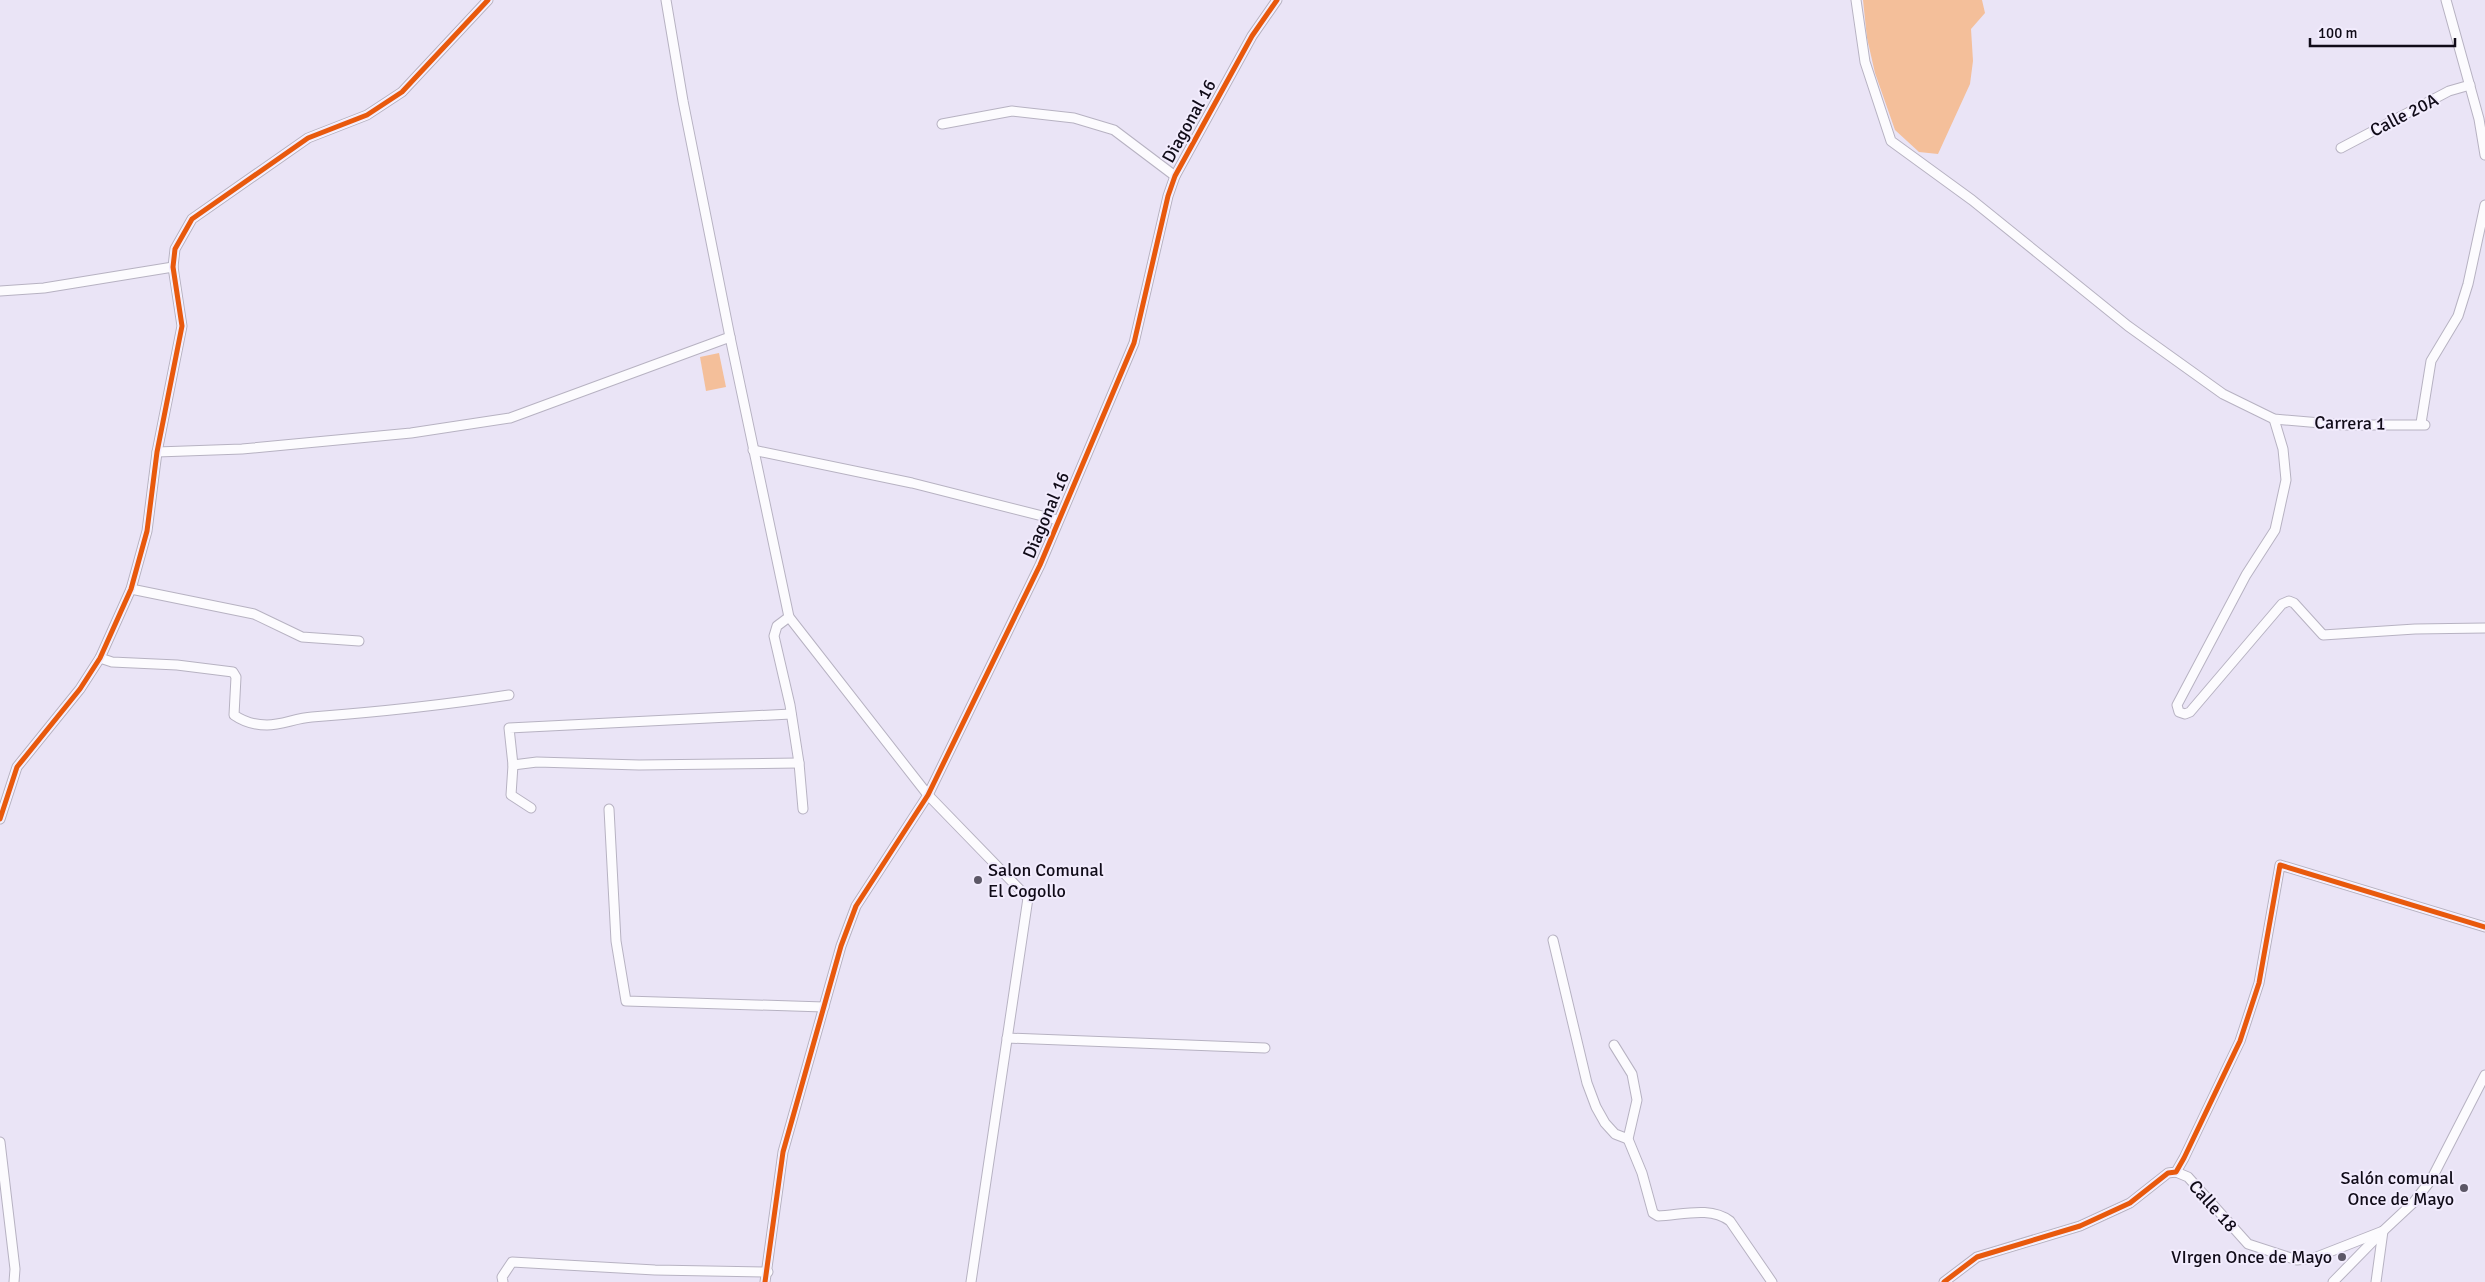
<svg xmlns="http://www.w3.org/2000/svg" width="2485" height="1282" font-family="Signika,sans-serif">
<rect width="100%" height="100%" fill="#eae4f6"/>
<g fill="#f4bf9a">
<path d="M1863 0H1982L1985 13 1971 29 1973 61 1970 84 1938 154 1919 152 1895 130 1875 73 1867 38Z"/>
<path d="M719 353 726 387 706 391 700 357Z"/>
</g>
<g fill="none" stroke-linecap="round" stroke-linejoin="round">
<g stroke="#b7b2c2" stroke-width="11">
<g id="minor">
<path d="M666 0 683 101 730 337 789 617 928 795 1028 898 971 1282"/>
<path d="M1856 0 1865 62 1891 141 1972 200 2128 326 2223 394 2274 419 2344 425H2425"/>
<path d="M2446 0 2479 119 2485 155"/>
<path d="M942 124 1012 111 1074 118 1114 130 1175 176"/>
<path d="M2341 148 2449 91 2470 85"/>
<path d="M0 291 44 288 173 267"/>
<path d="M2274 419 2283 449 2286 480 2275 530 2246 575 2177 705 2179 712 2185 714 2190 712 2282 604 2289 601 2294 603 2323 635 2415 629 2485 628"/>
<path d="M2421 423 2431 361 2458 316 2468 284 2485 205"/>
<path d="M753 450 912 483 1058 520"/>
<path d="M157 452 242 449 411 433 510 418 730 337"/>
<path d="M131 589 254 614 302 637 359 641"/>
<path d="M789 617 777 626 774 636 790 705 799 763 803 809"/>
<path d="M100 658 112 662 177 665 233 672 236 677 234 715C244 722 255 725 267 725 282 725 296 718 312 717 378 712 444 705 509 695"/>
<path d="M513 765 537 762 639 765 799 763"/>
<path d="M531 808 511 795 513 765 509 728 791 714"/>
<path d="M609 809 616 941 626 1001 824 1007"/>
<path d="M0 819 17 767 80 689 100 658 131 589 147 531 157 452 182 326 173 267 175 249 192 219 308 138 367 115 402 92 488 0"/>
<path d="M1553 940 1587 1083 1596 1107 1605 1123 1615 1134 1628 1139"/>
<path d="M1007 1038 1265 1048"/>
<path d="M1614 1045 1632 1074 1637 1100 1628 1139 1642 1173 1653 1213 1658 1216C1682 1215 1710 1206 1730 1221L1772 1282"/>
<path d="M0 1142 15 1269 14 1282"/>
<path d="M2176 1172 2188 1177 2248 1244 2297 1260 2314 1258 2383 1231 2413 1203 2431 1180 2485 1075"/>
<path d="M503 1282 502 1277 512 1262 655 1270 768 1272"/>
<path d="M765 1282 783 1152 841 946 856 906 928 795 1040 565 1134 343 1168 196 1175 176 1252 36 1277 0"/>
<path d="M1944 1282 1977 1257 2080 1226 2130 1203 2168 1173 2176 1172 2184 1158 2240 1041 2259 983 2280 865 2485 927"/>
<path d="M2333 1282 2379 1235"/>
<path d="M2376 1282 2383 1231"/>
</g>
</g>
<use href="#minor" stroke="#fcfbfe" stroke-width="9"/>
<g stroke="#f2ecfd" stroke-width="8">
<g id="cycleway">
<path d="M0 819 17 767 80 689 100 658 131 589 147 531 157 452 182 326 173 267 175 249 192 219 308 138 367 115 402 92 488 0"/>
<path d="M765 1282 783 1152 841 946 856 906 928 795 1040 565 1134 343 1168 196 1175 176 1252 36 1277 0"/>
<path d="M1944 1282 1977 1257 2080 1226 2130 1203 2168 1173 2176 1172 2184 1158 2240 1041 2259 983 2280 865 2485 927"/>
</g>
</g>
<use href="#cycleway" stroke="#e8590c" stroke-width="5"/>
</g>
<g fill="#5c5766" stroke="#f2ecfd" stroke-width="2">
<circle cx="978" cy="880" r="5"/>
<circle cx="2464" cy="1188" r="5"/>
<circle cx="2342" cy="1257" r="5"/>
</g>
<g text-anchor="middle" stroke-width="4" stroke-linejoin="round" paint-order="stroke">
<g font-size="18" fill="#100b18" stroke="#f2ecfd">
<text transform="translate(2404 115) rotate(-27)" y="6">Calle 20A</text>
<text transform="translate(1189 121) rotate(-61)" y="6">Diagonal 16</text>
<text transform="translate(2350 423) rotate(1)" y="6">Carrera 1</text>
<text transform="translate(1046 515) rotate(-67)" y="6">Diagonal 16</text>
<text transform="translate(2213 1206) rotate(48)" y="6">Calle 18</text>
</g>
<g font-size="18" fill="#100b18" stroke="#f2ecfd" text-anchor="end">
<text x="988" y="876" text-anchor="start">Salon Comunal<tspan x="988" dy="21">El Cogollo</tspan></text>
<text x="2454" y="1184">Salón comunal<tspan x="2454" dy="21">Once de Mayo</tspan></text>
<text x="2332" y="1263">VIrgen Once de Mayo</text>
</g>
</g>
<path d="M2310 38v8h145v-8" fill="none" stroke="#100b18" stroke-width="2.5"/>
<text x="2318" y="38" font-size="15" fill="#100b18" stroke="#f2ecfd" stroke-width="4" paint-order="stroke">100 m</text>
</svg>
